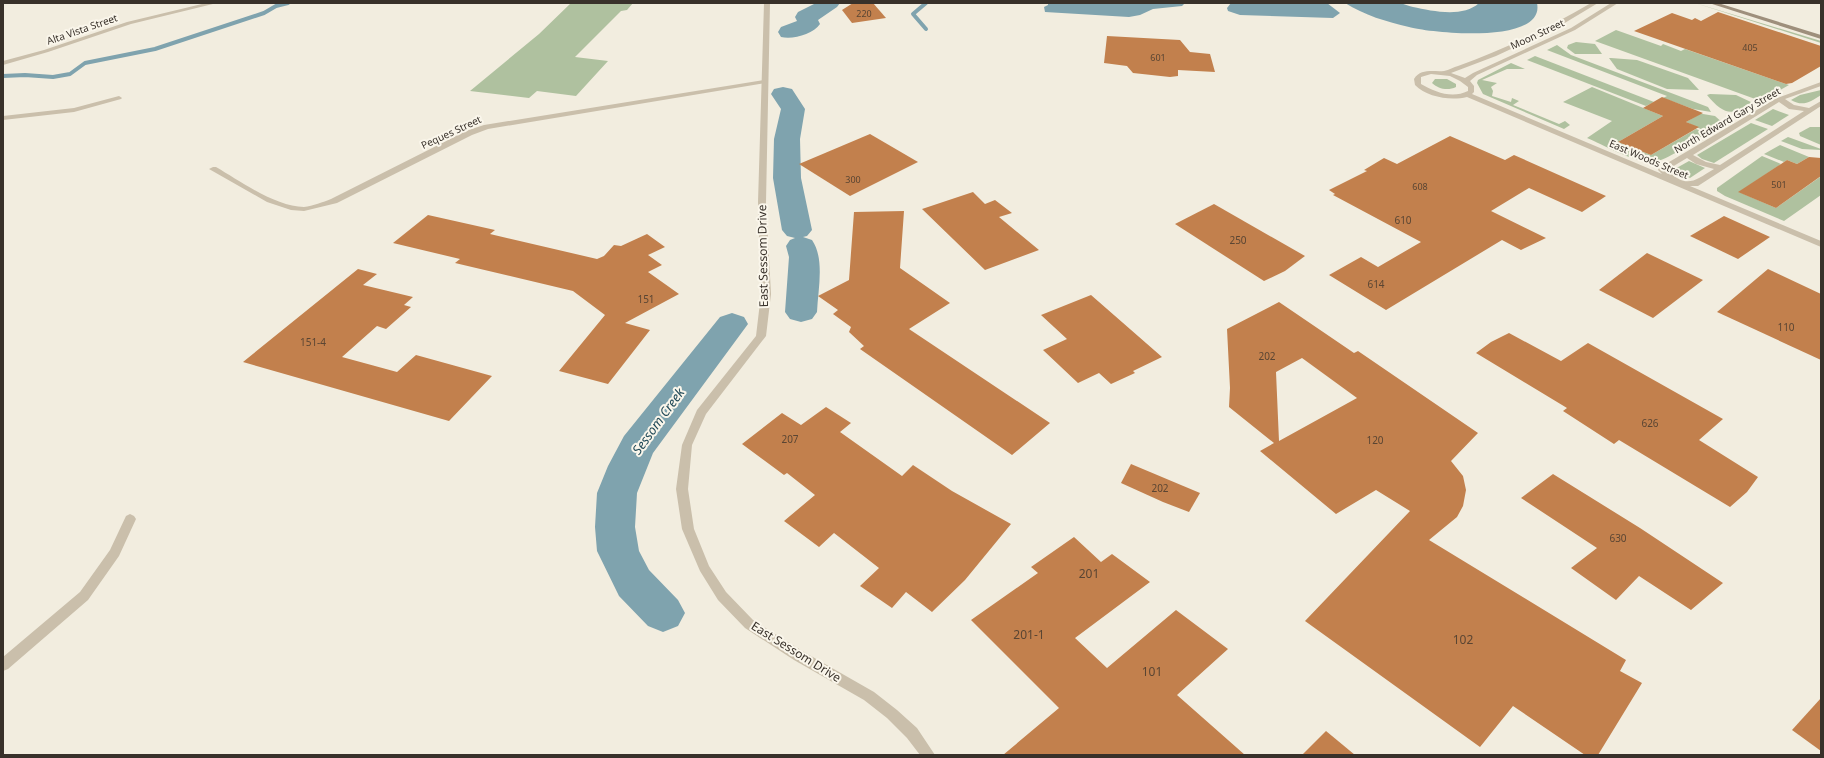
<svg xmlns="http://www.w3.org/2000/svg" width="1824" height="758" font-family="'Noto Sans',sans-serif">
<rect width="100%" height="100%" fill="#f2eddf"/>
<g fill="#afc19f">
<path d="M571 3H633L627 10 621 11 575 57 608 61 576 96 537 91 529 98 470 91 539 34Z"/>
<path d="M1695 3 1821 41V43Z"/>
<path d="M1616 30 1661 46 1663 44 1681 51 1685 49 1789 85 1761 101 1758 100 1595 41Z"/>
<path d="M1576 42 1595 44 1602 54H1575L1567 48 1568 45Z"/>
<path d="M1557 45 1571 55 1708 107 1711 112 1693 109 1663 98 1667 96 1547 50Z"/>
<path d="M1535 56 1654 102 1646 106 1527 60Z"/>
<path d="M1611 58 1637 60 1688 78 1699 90 1667 89 1617 69 1609 58Z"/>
<path d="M1511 63 1525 69H1507L1482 80 1497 83 1491 87 1493 91 1492 96 1511 102 1512 98 1519 101 1513 105 1559 124 1565 121 1570 125 1564 129 1483 94 1477 83 1478 80Z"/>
<path d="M1435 79H1447L1456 84V87C1448 91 1438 89 1432 83Z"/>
<path d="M1592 87 1663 116 1618 142 1651 155 1696 129 1707 133C1694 141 1670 158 1658 161 1639 166 1604 145 1587 138L1612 121 1563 102Z"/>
<path d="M1821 90V95C1810 102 1803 107 1791 100L1800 95Z"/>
<path d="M1710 94 1736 95 1753 103C1731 117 1723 114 1707 95Z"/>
<path d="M1773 109 1789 115 1772 126 1755 120Z"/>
<path d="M1697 113 1715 116 1724 124 1709 133 1686 122 1698 115Z"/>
<path d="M1751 123 1768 129 1714 163 1702 159 1697 155Z"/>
<path d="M1810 127H1821V145L1800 136 1799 133Z"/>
<path d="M1788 137 1821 149V150L1802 149 1781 141Z"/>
<path d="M1780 145 1809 157 1797 164 1787 160 1784 162 1764 154Z"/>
<path d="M1762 156 1781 164 1739 192 1776 208 1820 177 1821 178V195L1784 221 1725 196 1717 191V188Z"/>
<path d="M1689 161 1705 168 1690 178 1673 170Z"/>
</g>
<g fill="#7fa3ae">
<path d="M1048 3H1185L1182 6 1153 9 1140 15 1129 17 1045 12 1044 7 1048 5Z"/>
<path d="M1231 3H1327L1340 13 1333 18 1240 15 1228 11 1227 8Z"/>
<path d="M1345 3C1363 3 1381 2 1398 3 1403 3 1408 6 1413 7 1432 11 1463 18 1479 3H1537C1546 45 1430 33 1409 27 1387 22 1364 15 1345 3Z"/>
</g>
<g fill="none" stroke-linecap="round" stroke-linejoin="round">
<g stroke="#7fa3ae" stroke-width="4">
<path d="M926 3 913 14 926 29"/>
<path d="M3 76 25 75 53 77 70 74 85 63 155 49 264 13 276 6 288 3"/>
</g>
<g fill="#7fa3ae" fill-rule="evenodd">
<path d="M816 3H840L837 7 818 20 820 24C813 34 793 40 781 37L778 32 781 27 797 21 795 17 798 12Z"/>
<path d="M783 87 792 89 805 109 800 139 801 178 812 230 807 236 803 237 812 240C825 259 818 289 817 312L812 319 801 322 790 319 785 312 789 257 786 246 790 240 795 238 787 236 782 230 773 178 774 139 781 109 771 94 774 89Z"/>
<path d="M732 313 744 317 748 324 653 453 637 493 635 527 639 551 649 570 678 600 685 613 678 626 663 632 648 626 619 596 597 551 595 527 597 493 608 466 624 436 720 317Z"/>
</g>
</g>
<g fill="#c2804d" fill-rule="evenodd">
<path d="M853 3H873L886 18 852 23 842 10Z"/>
<path d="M1718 12 1821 46V66L1792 83 1786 84 1634 31 1672 13 1692 20 1695 18 1701 21Z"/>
<path d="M1107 36 1180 40 1190 52 1210 54 1215 72 1178 70V76L1170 77 1133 73 1127 66 1104 63Z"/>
<path d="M1662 97 1703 113 1686 122 1699 127 1651 155 1618 142 1663 116 1643 108Z"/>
<path d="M870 134 918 162 850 196 799 164Z"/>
<path d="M1450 136 1505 160 1514 155 1606 196 1582 212 1529 188 1491 211 1546 238 1521 250 1502 240 1386 310 1329 275 1361 257 1378 267 1421 242 1333 195 1335 194 1329 190 1367 171 1364 170 1384 158 1397 164Z"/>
<path d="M1809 157 1821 158V176L1776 208 1738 192 1787 160 1797 164Z"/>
<path d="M973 192 985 204 995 200 1012 213 999 217 1039 250 985 270 922 209Z"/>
<path d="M1214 204 1305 256 1285 271 1264 281 1175 224Z"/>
<path d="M904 211 900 268 950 303 909 329 1050 423 1012 455 860 349 864 346 849 332 851 327 833 314 838 310 818 296 849 280 854 212Z"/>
<path d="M428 215 495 230 490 234 597 259 604 256 614 245 621 246 647 234 665 247 648 255 662 265 648 272 679 294 625 323 650 330 608 384 559 371 605 315 573 291 455 263 460 259 393 243Z"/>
<path d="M1724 216 1770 237 1738 259 1690 236Z"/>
<path d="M1647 253 1703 280 1653 318 1599 290Z"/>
<path d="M358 269 377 274 363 285 413 297 404 305 411 307 386 329 377 326 342 357 397 372 416 355 492 376 449 421 243 362Z"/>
<path d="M1768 269 1821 294V360L1717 312Z"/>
<path d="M1091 295 1162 357 1133 371 1135 373 1111 384 1099 373 1078 383 1043 350 1067 339 1041 315Z"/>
<path d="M1279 302 1354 353 1358 351 1478 433 1451 461 1463 476 1466 490 1463 506 1457 517 1429 540 1626 660 1620 671 1642 683 1598 755H1585L1513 706 1480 747 1305 621 1410 511 1376 490 1336 514 1260 451 1274 443 1229 407 1230 388 1227 329ZM1302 358 1357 398 1279 441 1276 372Z"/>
<path d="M1509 333 1561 361 1588 343 1723 419 1699 440 1758 477 1747 492 1730 507 1619 440 1614 444 1563 411 1567 408 1476 353 1491 342Z"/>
<path d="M826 407 851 423 840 432 902 476 913 465 952 491 1011 524 965 580 932 612 906 592 892 608 860 586 879 568 834 533 819 547 784 521 815 495 787 473 784 475 742 444 782 413 801 425Z"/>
<path d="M1131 464 1200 493 1189 512 1163 502 1121 483Z"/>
<path d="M1553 474 1640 528 1723 583 1691 610 1639 576 1616 600 1571 568 1597 548 1521 498Z"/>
<path d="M1074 537 1101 562 1112 554 1150 582 1075 638 1107 668 1176 610 1228 649 1177 695 1245 755H1003L1059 708 971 620 1038 573 1031 567Z"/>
<path d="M1821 698V751L1792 730Z"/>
<path d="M1326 731 1355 755H1302Z"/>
</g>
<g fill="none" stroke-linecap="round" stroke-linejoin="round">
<g fill="#cabfab" fill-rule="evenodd">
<path d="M206 3H217L131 24 48 52 3 65V61L44 50 127 22Z"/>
<path d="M1591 3H1598L1558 27 1496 56 1451 73 1465 78 1473 73 1571 28 1611 3H1618L1575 30 1477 75 1470 81 1474 86V92L1472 94 1662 174 1658 170 1659 168 1777 98 1821 82V86L1785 99 1794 105 1809 108 1821 101V106L1698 186H1690L1821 241V247L1467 97C1450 101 1427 97 1415 85L1414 79C1421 68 1433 72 1444 71 1449 70 1454 67 1458 66 1505 49 1548 28 1591 3ZM1431 74 1450 76 1460 81 1468 87V91C1452 99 1435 92 1421 84V77ZM1779 102 1789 109 1804 111 1720 165 1706 162 1693 155ZM1687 158 1696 164 1714 169C1694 181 1687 189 1667 170Z"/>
<path d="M764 80 766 81V83L488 129 472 135 337 203 304 211 291 210 267 202 209 169 213 167H216C240 181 276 207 304 207 313 206 323 202 331 199L466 131 484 125Z"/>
<path d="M119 96 122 98 121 99 74 112 3 120V116L74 108Z"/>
<path d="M130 514 134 516 136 519 119 556 88 600 8 669 3 671V657L80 592 110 550 126 516Z"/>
</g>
<path fill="#cabfab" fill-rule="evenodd" d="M764 3H770L766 202 771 294 766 336 706 414 692 445 688 489 694 529 709 566 726 592 753 620 804 652 874 692 897 710 917 728 935 755H920L907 738 887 718 864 700 794 660 745 628 718 600 700 571 682 529 676 489 682 445 697 410 756 336 761 294 758 202Z"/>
<path fill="#9e8f7c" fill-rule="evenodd" d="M1709 3H1718L1821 35V39Z"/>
</g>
<g text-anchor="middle" stroke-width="4" stroke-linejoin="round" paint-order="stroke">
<g font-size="9" fill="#5a4533">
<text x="864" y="17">220</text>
<text x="1750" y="51">405</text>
<text x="1158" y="61">601</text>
<text x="853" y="183">300</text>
<text x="1779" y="188">501</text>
<text x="1420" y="190">608</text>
</g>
<g font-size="10" fill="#38312a" stroke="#faf6eb">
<text transform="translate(82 29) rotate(-19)" y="4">Alta Vista Street</text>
<text transform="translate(1537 34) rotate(-25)" y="4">Moon Street</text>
<text transform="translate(1727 120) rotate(-30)" y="4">North Edward Gary Street</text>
<text transform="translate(451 132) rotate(-25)" y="4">Peques Street</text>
<text transform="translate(1649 159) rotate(23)" y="4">East Woods Street</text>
</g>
<g font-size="10" fill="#5a4533">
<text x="1403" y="224">610</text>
<text x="1238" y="244">250</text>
<text x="1376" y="288">614</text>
<text x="646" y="303">151</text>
<text x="1786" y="331">110</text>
<text x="313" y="346">151-4</text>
<text x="1267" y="360">202</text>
<text x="1650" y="427">626</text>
<text x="790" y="443">207</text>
<text x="1375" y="444">120</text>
<text x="1160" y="492">202</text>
<text x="1618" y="542">630</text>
</g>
<g font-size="12" fill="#38312a" stroke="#faf6eb">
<text transform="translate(763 256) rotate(-91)" y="4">East Sessom Drive</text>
<text transform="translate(796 652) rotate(32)" y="4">East Sessom Drive</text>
</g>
<g font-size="12" fill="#5a4533">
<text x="1089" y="578">201</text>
<text x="1029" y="639">201-1</text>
<text x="1463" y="644">102</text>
<text x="1152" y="676">101</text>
</g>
<g font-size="13" font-style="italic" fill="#214a58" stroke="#faf6eb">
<text transform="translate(658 421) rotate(-54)" y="5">Sessom Creek</text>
</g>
</g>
<rect width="1824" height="758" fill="none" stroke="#38312a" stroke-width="8"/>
</svg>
